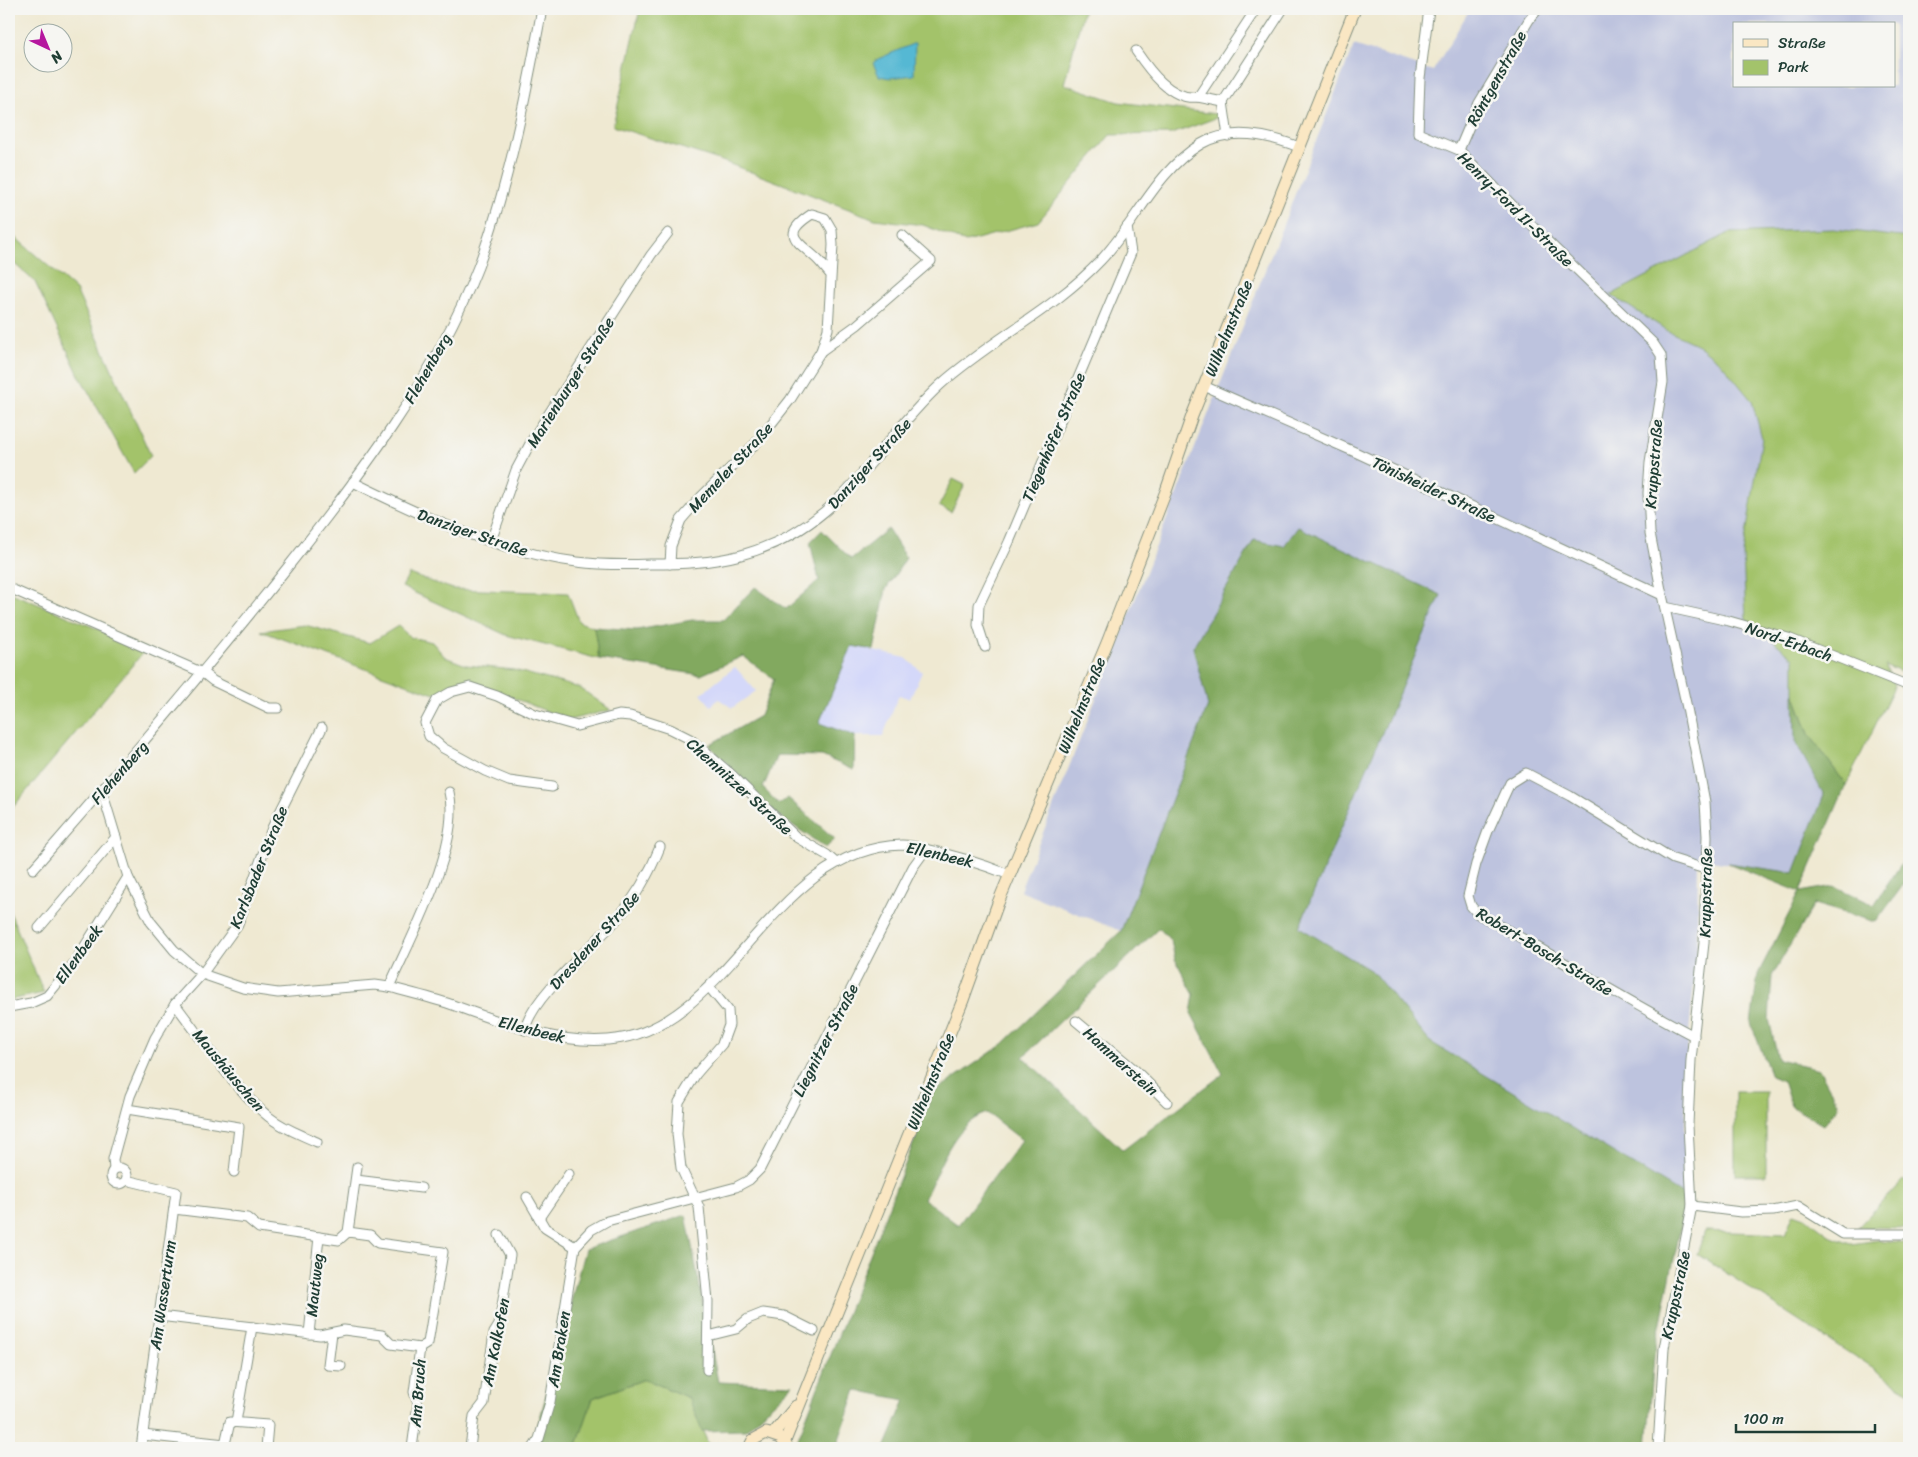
<svg xmlns="http://www.w3.org/2000/svg" width="1918" height="1457" font-family="Sriracha,sans-serif">
<rect width="100%" height="100%" fill="#f6f6f2"/>
<filter id="ink" filterUnits="userSpaceOnUse"><feTurbulence type="fractalNoise" baseFrequency=".02" numOctaves="2"/><feDisplacementMap in="SourceGraphic" scale="10" xChannelSelector="R" yChannelSelector="G"/><feConvolveMatrix kernelMatrix="1 2 1 2 8 2 1 2 1" color-interpolation-filters="sRGB"/></filter>
<filter id="wash" filterUnits="userSpaceOnUse"><feTurbulence type="fractalNoise" baseFrequency=".0096" numOctaves="4" result="noise"/><feDisplacementMap in="SourceGraphic" scale="20" xChannelSelector="R" yChannelSelector="G"/><feGaussianBlur stdDeviation="1.12" result="paint"/><feColorMatrix in="noise" values="0 0 0 0 0 0 0 0 0 0 0 0 0 0 0 0 0 1.4 0 .05"/><feComposite in="paint" operator="in"/></filter>
<g filter="url(#wash)">
<rect width="100%" height="100%" fill="#efe9d2"/>
<g fill="#d4d8f9">
<path d="M852 646 906 658 922 672 910 699 899 695 883 736H855L819 723Z"/>
<path d="M735 667 756 691 732 708 719 699 711 706 701 694Z"/>
</g>
<path fill="#bdc3de" fill-rule="evenodd" d="M1470 9H1909V238L1834 229 1668 331 1698 345 1721 363 1752 401 1762 438 1743 553 1746 619 1794 658 1795 741 1824 795 1794 874 1698 859 1697 952 1688 1042 1685 1126 1687 1197 1429 1041 1373 972 1299 927 1440 595 1298 527 1284 546 1193 646 1208 706 1121 931 1020 891 1354 45 1433 71ZM1734 24H1894V86H1734Z"/>
<g fill="#a3c36b" stroke="#618050">
<path d="M640 9H1084L1064 84 1118 102 1224 115 1172 134 1110 135 1038 222 966 242 923 225 875 219 722 161 613 126Z"/>
<path d="M1834 229 1909 238V676L1885 665 1895 685 1846 785 1809 734 1794 693V658L1746 619 1743 553 1762 438 1752 401 1721 363 1698 345 1668 331 1611 295 1729 233Z"/>
<path d="M9 232 76 290 151 456 134 473 79 375 35 282 9 259Z"/>
<path d="M953 479 965 485 951 512 939 506Z"/>
<path d="M409 574 453 589 568 593 579 622 594 627 599 659 506 635 402 587Z"/>
<path d="M9 592 146 649 9 812Z"/>
<path d="M305 625 370 643 398 626 410 637 432 642 445 657 466 665 514 670 580 688 611 710 569 720 473 682 434 694 261 631Z"/>
<path d="M9 910 44 993 9 1000Z"/>
<rect x="1735" y="1092" width="31" height="83"/>
<path d="M1903 1180 1909 1185V1228L1858 1227Z"/>
<path d="M1794 1213 1805 1217 1832 1237 1851 1244 1879 1240 1909 1243V1392L1697 1254 1705 1231 1785 1234Z"/>
<path d="M645 1379 689 1398 710 1448H576L593 1398Z"/>
</g>
<g fill="#82a95f" stroke="#50734a" fill-rule="evenodd">
<path d="M1298 527 1441 595 1299 927 1373 972 1429 1041 1687 1197 1654 1355 1647 1448H885L905 1400 856 1390 836 1448H801L796 1444 933 1093 1003 1044 1121 931 1208 706 1193 647 1254 540 1284 546ZM1159 928 1171 941 1175 959 1194 995 1191 1013 1223 1074 1123 1150 1023 1057ZM987 1113 1022 1140 958 1225 924 1199C940 1169 952 1124 987 1113Z"/>
<path d="M888 529 906 558 886 589 874 650 852 646 819 723 855 736 854 770 822 756 777 755 763 788 779 804 788 798 835 839 826 848 778 815 709 745 760 716 774 679 743 656 701 675 599 659 594 627 637 630 692 620H723L755 587 786 609 819 580 810 542 822 530 851 559Z"/>
<path d="M1794 693 1809 734 1846 785 1800 892 1834 886 1874 905 1909 852V877L1876 922 1814 904 1772 976 1769 1019 1778 1059 1819 1069 1839 1106 1823 1125 1791 1106 1783 1081 1771 1076 1751 1023 1758 974 1800 892 1728 863 1794 873 1824 795 1795 741Z"/>
<path d="M686 1215 718 1382 793 1385 746 1430 702 1431 689 1398 645 1379 593 1398 576 1448H532L585 1249Z"/>
</g>
<path fill="#54b8d3" stroke="#3a7a84" d="M915 43 914 75 890 78 879 76 873 63 878 59Z"/>
</g>
<g filter="url(#ink)">
<g fill="none" stroke-linecap="round" stroke-linejoin="round">
<g stroke="#879383" stroke-width="11">
<g id="street">
<path d="M1429 9 1420 78 1418 133 1459 150 1539 233 1653 343 1661 355 1663 382 1650 462 1648 493 1650 533 1662 595 1687 708 1705 802 1707 836 1704 943 1691 1060 1688 1125 1692 1206 1664 1348 1658 1448"/>
<path d="M1136 51C1149 70 1171 101 1198 97"/>
<path d="M1223 102 1283 9"/>
<path d="M1228 136 1223 102 1198 97 1256 9"/>
<path d="M1459 150 1479 103 1529 20 1538 9"/>
<path d="M821 351 828 329 833 245 832 230 825 218 812 214C779 235 798 241 817 259 822 264 826 269 830 274"/>
<path d="M1204 386 1355 452 1662 595"/>
<path d="M353 482C424 517 498 552 577 562 601 565 626 565 650 564 681 564 711 563 741 555 844 527 870 450 940 385 991 339 1054 310 1101 260 1136 223 1156 171 1201 144 1230 127 1269 135 1299 147"/>
<path d="M491 541 516 470 532 440 651 255 668 233"/>
<path d="M670 564 671 546 681 520 701 497 756 443 790 400 821 351 857 325 931 261 902 235"/>
<path d="M9 588 203 673 213 681 269 708H278"/>
<path d="M1665 607 1729 621 1788 638 1909 686"/>
<path d="M985 647 978 625 979 605 1009 542 1131 253 1127 227"/>
<path d="M552 787 509 781 485 771 443 748 429 736 425 723 437 700 451 692 470 687 497 696 535 714 577 726 619 715 630 716 670 729 690 739 732 775 796 837 827 855 836 863"/>
<path d="M102 791 128 877 151 922 174 950 202 974 243 988 278 993 375 985 389 987C408 992 428 997 447 1003 499 1021 551 1044 608 1040 730 1031 770 848 902 845 909 845 917 847 924 849 954 855 982 864 1010 875"/>
<path d="M33 869C120 770 205 671 287 568 360 476 435 378 478 267 509 185 526 95 542 9"/>
<path d="M39 928 116 837"/>
<path d="M389 987C411 937 462 845 449 792"/>
<path d="M175 1004C202 1039 236 1091 269 1117 284 1129 300 1134 317 1142"/>
<path d="M9 1007 31 1003 47 996 75 962 128 877"/>
<path d="M1076 1021 1135 1070 1167 1102"/>
<path d="M525 1030C531 997 594 946 617 919 636 897 649 875 660 847"/>
<path d="M1694 1036C1621 998 1551 953 1478 914L1471 906 1468 896 1476 864 1488 831 1510 783 1526 773 1570 796 1673 859 1705 869"/>
<path d="M127 1109 239 1127 234 1172"/>
<circle cx="119" cy="1176" r="8"/>
<path d="M114 1169 113 1159 130 1096 155 1038 175 1004 202 974 238 924 272 828 322 728"/>
<path d="M126 1180 176 1192 141 1448"/>
<path d="M356 1180 421 1188"/>
<path d="M527 1197 545 1228 575 1247"/>
<path d="M1692 1206 1741 1212 1773 1211 1798 1206 1843 1234H1909"/>
<path d="M174 1209 247 1218 259 1228 339 1240 348 1232 370 1235 378 1243 443 1252 428 1343 420 1348 414 1392 418 1404 412 1448"/>
<path d="M539 1218 569 1174"/>
<path d="M348 1232 357 1167"/>
<path d="M159 1316 320 1335 344 1330 382 1335 391 1344 420 1348"/>
<path d="M332 1333 328 1365 341 1366"/>
<path d="M309 1334 319 1237"/>
<path d="M708 1336 736 1329 748 1319 763 1313 784 1316 814 1331"/>
<path d="M707 1370 708 1301 699 1207 681 1168 677 1134 679 1102 696 1074 722 1044 729 1025 728 1010 709 987"/>
<path d="M236 1422 252 1327"/>
<path d="M143 1435 225 1444 230 1422 268 1425 266 1448"/>
<path d="M470 1448 474 1416 484 1403 494 1333 499 1325 510 1255 499 1235"/>
<path d="M533 1448 539 1439 550 1402 575 1247 591 1230 607 1221 736 1187 749 1180 760 1169 913 867 926 849"/>
</g>
</g>
<g stroke="#879383" stroke-width="13">
<g id="secondary">
<path d="M773 1434 796 1406"/>
<path d="M785 1441 963 1000 998 903 1107 643 1166 491 1192 416 1355 9"/>
<path d="M749 1448 753 1440 766 1433 781 1438 788 1448"/>
</g>
</g>
<use href="#street" stroke="#fff" stroke-width="9"/>
<use href="#secondary" stroke="#fae7c3" stroke-width="11"/>
</g>
</g>
<g text-anchor="middle" stroke-width="5" stroke-linejoin="round" paint-order="stroke">
<g font-size="16" fill="#1f3d34" stroke="#f6f6f2">
<text transform="translate(1496 78) rotate(-61)" y="6">Röntgenstraße</text>
<text transform="translate(1516 209) rotate(45)" y="6">Henry-Ford II-Straße</text>
<text transform="translate(1228 328) rotate(-68)" y="6">Wilhelmstraße</text>
<text transform="translate(427 368) rotate(-60)" y="6">Flehenberg</text>
<text transform="translate(570 382) rotate(-58)" y="6">Marienburger Straße</text>
<text transform="translate(1053 437) rotate(-67)" y="6">Tiegenhöfer Straße</text>
<text transform="translate(869 463) rotate(-48)" y="6">Danziger Straße</text>
<text transform="translate(1653 464) rotate(-86)" y="6">Kruppstraße</text>
<text transform="translate(730 467) rotate(-47)" y="6">Memeler Straße</text>
<text transform="translate(1434 489) rotate(25)" y="6">Tönisheider Straße</text>
<text transform="translate(473 532) rotate(19)" y="6">Danziger Straße</text>
<text transform="translate(1789 641) rotate(19)" y="6">Nord-Erbach</text>
<text transform="translate(1081 705) rotate(-68)" y="6">Wilhelmstraße</text>
<text transform="translate(119 772) rotate(-49)" y="6">Flehenberg</text>
<text transform="translate(740 786) rotate(42)" y="6">Chemnitzer Straße</text>
<text transform="translate(940 854) rotate(13)" y="6">Ellenbeek</text>
<text transform="translate(258 867) rotate(-68)" y="6">Karlsbader Straße</text>
<text transform="translate(1705 893) rotate(-89)" y="6">Kruppstraße</text>
<text transform="translate(594 940) rotate(-48)" y="6">Dresdener Straße</text>
<text transform="translate(1545 951) rotate(31)" y="6">Robert-Bosch-Straße</text>
<text transform="translate(78 954) rotate(-54)" y="6">Ellenbeek</text>
<text transform="translate(532 1029) rotate(14)" y="6">Ellenbeek</text>
<text transform="translate(825 1040) rotate(-63)" y="6">Liegnitzer Straße</text>
<text transform="translate(1121 1061) rotate(42)" y="6">Hammerstein</text>
<text transform="translate(229 1070) rotate(50)" y="6">Maushäuschen</text>
<text transform="translate(930 1081) rotate(-68)" y="6">Wilhelmstraße</text>
<text transform="translate(314 1285) rotate(-84)" y="6">Mautweg</text>
<text transform="translate(162 1295) rotate(-82)" y="6">Am Wasserturm</text>
<text transform="translate(1675 1295) rotate(-78)" y="6">Kruppstraße</text>
<text transform="translate(495 1342) rotate(-79)" y="6">Am Kalkofen</text>
<text transform="translate(558 1349) rotate(-81)" y="6">Am Braken</text>
<text transform="translate(417 1393) rotate(-86)" y="6">Am Bruch</text>
</g>
</g>
<rect width="1918" height="1457" fill="none" stroke="#f6f6f2" stroke-width="30"/>
<rect x="1733" y="22" width="162" height="65" fill="#f6f6f2" stroke="#a0aca6"/>
<rect x="1743" y="39" width="25" height="8" fill="#fae7c3" stroke="#a0aca6"/>
<text x="1778" y="48" font-size="15" fill="#1f3d34">Straße</text>
<rect x="1743" y="60" width="25" height="15" fill="#a3c36b" stroke="#a0aca6"/>
<text x="1778" y="72" font-size="15" fill="#1f3d34">Park</text>
<g transform="translate(48 48) rotate(136)"><circle r="24" fill="#f6f6f2" stroke="#a0aca6"/>
<path d="M0-4L9 19L0 12L-9 19Z" fill="#b5179e"/>
<text y="-8" font-size="14" font-weight="bold" text-anchor="middle" fill="#1f3d34">N</text>
</g>
<path d="M1736 1424v8h139v-8" fill="none" stroke="#1f3d34" stroke-width="2.5"/>
<text x="1743" y="1424" font-size="15" fill="#1f3d34" stroke="#f6f6f2" stroke-width="4" paint-order="stroke">100 m</text>
</svg>
